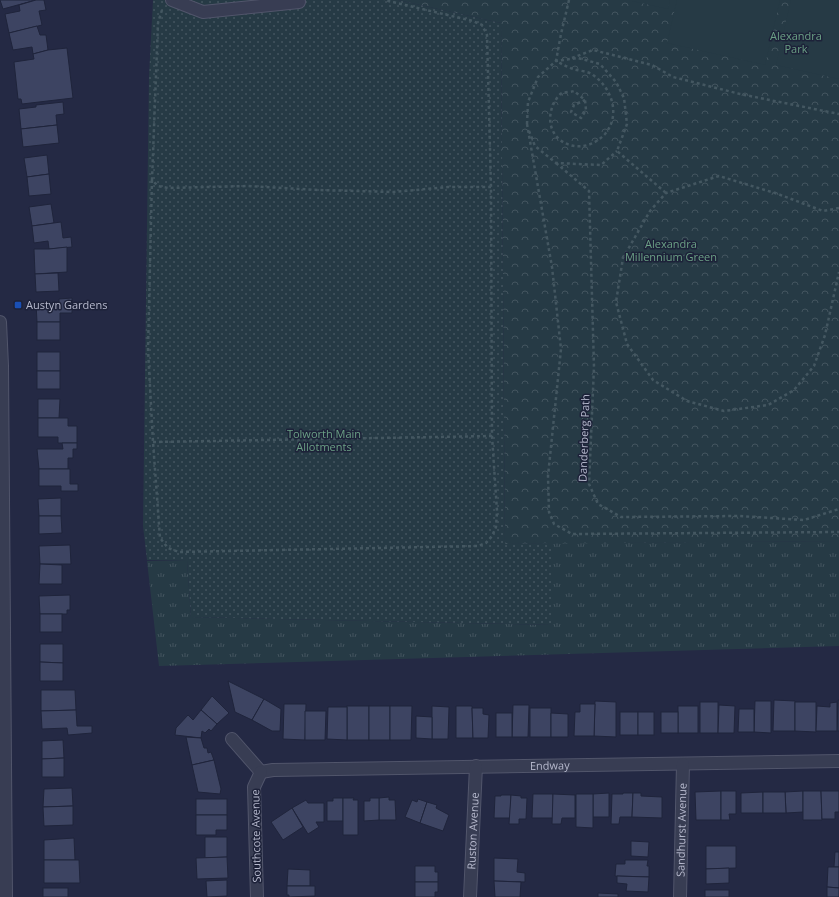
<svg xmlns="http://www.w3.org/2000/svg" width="839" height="897" font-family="'Open Sans',sans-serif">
<defs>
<pattern id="grass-tufts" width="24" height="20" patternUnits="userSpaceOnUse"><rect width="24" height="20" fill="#263a45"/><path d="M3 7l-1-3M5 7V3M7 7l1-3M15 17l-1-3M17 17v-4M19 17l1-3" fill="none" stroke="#43545f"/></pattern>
<pattern id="park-crowns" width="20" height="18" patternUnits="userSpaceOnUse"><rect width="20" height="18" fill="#263a45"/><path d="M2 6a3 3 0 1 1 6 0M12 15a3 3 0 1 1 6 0" fill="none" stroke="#43545f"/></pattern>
<pattern id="garden-dots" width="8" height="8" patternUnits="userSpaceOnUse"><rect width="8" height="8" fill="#263a45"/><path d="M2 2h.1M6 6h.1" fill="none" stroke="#43545f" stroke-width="1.8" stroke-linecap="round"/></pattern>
</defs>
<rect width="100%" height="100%" fill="#242944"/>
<path fill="url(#grass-tufts)" d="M839 541V646L159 666 147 561H187L191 617 553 625V543Z"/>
<path fill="url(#park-crowns)" d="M398 0H839V541L505 544 501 23Z"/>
<path fill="url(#garden-dots)" d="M153 0H398L501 23 505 544 553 543V625L191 617 187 561 147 560 143 526 149 76Z"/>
<g fill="#263a45">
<path d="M632 0H670L668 9 632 1Z"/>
<path d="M677 0H780L765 65 667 43Z"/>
<path d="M791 0H839V79L776 65Z"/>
</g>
<g fill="#3d4462" stroke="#1f243b">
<path d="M0 0H36L3 9Z"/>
<path d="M36 0H44L46 10 39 11 42 25 9 33 5 14 20 11 19 5Z"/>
<path d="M37 26 40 35H46L48 50 33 54 32 47 13 50 9 33Z"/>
<path d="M67 48 73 98 22 104 21 99H18L14 62 34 59 33 54 48 50Z"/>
<path d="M63 102 64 114 56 115 57 125 21 129 19 109 36 107V105Z"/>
<path d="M57 125 59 143 23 147 21 129Z"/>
<path d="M47 155 49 174 27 177 24 158Z"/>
<path d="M49 174 51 194 29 196 27 177Z"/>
<path d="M51 204 54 223 32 226 29 207Z"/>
<path d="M61 222 63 238 71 237 72 247 49 249 48 241 34 243 32 226Z"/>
<path d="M67 247V272L35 274 34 249H49Z"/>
<path d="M58 273 59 291 36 292 35 274Z"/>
<path d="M72 298V313H60V322H37L36 303H59V299Z"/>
<rect x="37" y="322" width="23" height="18"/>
<rect x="37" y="352" width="23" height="19"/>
<rect x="37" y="371" width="23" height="18"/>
<path d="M38 399H60L59 418H38Z"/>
<path d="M38 418H68V426H77V443H58V437H38Z"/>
<path d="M62 443H77V449H73V458H68V469H39L37 449H63Z"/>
<path d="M39 469H70V484H78V491H61V486H39Z"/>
<path d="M61 498V516H39L38 499Z"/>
<path d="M39 516H61L62 533 39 534Z"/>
<path d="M70 545 71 564H40L39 546Z"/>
<path d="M40 564 62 565V584H39Z"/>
<path d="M70 595V610H67V614H40L39 596Z"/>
<rect x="40" y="614" width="22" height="18"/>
<path d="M40 644H63V663L40 662Z"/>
<path d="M40 662 63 663V681H40Z"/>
<path d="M228 681 264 699 252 720 235 712Z"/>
<path d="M41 690H75L76 710 41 711Z"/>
<path d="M212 696 229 713 217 724 201 710Z"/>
<path d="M264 699 281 709 280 731H272L252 720Z"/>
<path d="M774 700 795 701V731H773Z"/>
<path d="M838 700H839V731H837Z"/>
<path d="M595 701 616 702V737L594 736Z"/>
<path d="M755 701H771V733L754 732Z"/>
<rect x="700" y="702" width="18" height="31"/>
<path d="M795 702H816V732L795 731Z"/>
<path d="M837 702V731H816L817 706 830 707V703Z"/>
<path d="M284 704H306L305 740 283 739Z"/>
<path d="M580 704H595L594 736H574L575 712H580Z"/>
<path d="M513 705H529L528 737H512Z"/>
<path d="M719 705 735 706 734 733H718Z"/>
<rect x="347" y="706" width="22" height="34"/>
<rect x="369" y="706" width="21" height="34"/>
<path d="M390 706H412L411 740H390Z"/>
<path d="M432 706 449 707 448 739H432Z"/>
<path d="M456 706H472L473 738H456Z"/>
<rect x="678" y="706" width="20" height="27"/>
<path d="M328 707H347V740L327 739Z"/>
<path d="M472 708H483V714L489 715 488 738H473Z"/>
<rect x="530" y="708" width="21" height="29"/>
<path d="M739 709H754V732H738Z"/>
<path d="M76 710 77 726H92V733L68 735 67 728 42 729 41 711Z"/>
<path d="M201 710 217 724 211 731 209 729 205 733 202 731 201 738 175 735 176 728 188 715 193 720Z"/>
<path d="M305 711H326L325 740H305Z"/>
<rect x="620" y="712" width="18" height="23"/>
<rect x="638" y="712" width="16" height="23"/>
<rect x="661" y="712" width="17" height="21"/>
<rect x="496" y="713" width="16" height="24"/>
<path d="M551 713 568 714V737H551Z"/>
<path d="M416 716 432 717V739L416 738Z"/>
<path d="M186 737 201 738 204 748H207L208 753 211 752 214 760 192 765Z"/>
<path d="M63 740 64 758 42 759V741Z"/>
<path d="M64 758V777H42V759Z"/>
<path d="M214 760 221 789 220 794 198 792 192 765Z"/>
<path d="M72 788 73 806 43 807 44 789Z"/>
<path d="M721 791V820H696L695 792Z"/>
<path d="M721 791H736V814H729L730 820H721Z"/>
<path d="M803 791V812L786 813 785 792Z"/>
<path d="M803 791H821L822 820H803Z"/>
<path d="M821 791H839V812H835V819H822Z"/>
<path d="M763 792V813H741V793Z"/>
<path d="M763 792H785L786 813H763Z"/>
<path d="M609 793V817H593V794Z"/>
<path d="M623 793H633L632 817H620L619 824H611L612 794H623Z"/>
<path d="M633 793H641V796L662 797V818L632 817Z"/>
<path d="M533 794H553V818H532Z"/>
<path d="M553 794 575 795V818H562L561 824H552Z"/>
<path d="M576 794H593V828L576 827Z"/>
<path d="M501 795H511L510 818H494L495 796H501Z"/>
<path d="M511 795 521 796V798H527L526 819H519V824H509Z"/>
<path d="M389 797V800H395L396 820H379V798Z"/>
<path d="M333 798H343V821H327V801H333Z"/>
<path d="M343 798H354L353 800H358V835H343Z"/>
<path d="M370 798H379V820L364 821V801H370Z"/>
<rect x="196" y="799" width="31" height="16"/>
<path d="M418 799 427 802 420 823 405 817 412 800 417 802Z"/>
<path d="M306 800 308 803H324V822H316L319 827 308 834 292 808Z"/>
<path d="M427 802 437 805 436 808 449 815 443 831 420 823Z"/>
<path d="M73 806V825L44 826 43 807Z"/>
<path d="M292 808 303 827 283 840 271 822Z"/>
<path d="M196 815H227V830H216V835H196Z"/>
<path d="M205 837H227V857L205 858Z"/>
<path d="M74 838 75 860H44V840Z"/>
<path d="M631 841 649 842 648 857 631 856Z"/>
<path d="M706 846H736V868L706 869Z"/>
<path d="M835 852H839V867H834Z"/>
<path d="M227 857 228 878 197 879 196 858Z"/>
<path d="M494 858 518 859 517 872 525 873V882L494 881Z"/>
<path d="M44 860H79L80 883H44Z"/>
<path d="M625 860H648L647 866H649V877L615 876 616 864H625Z"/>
<path d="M415 866H435V872H438V882H415Z"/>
<path d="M828 867H839V888L827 887Z"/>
<path d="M729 868V883L706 884V869Z"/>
<path d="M288 869 310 870V886H287Z"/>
<path d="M617 876 649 877 648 892 626 891 627 884 617 883Z"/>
<path d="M227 880V896L207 897 206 881Z"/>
<path d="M494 881 521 882 520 897H495Z"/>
<path d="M415 882H438V892H435V897H415Z"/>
<path d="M287 886H315V896L289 897V895H287Z"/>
<path d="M827 887 839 888V897H827Z"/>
<rect x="43" y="888" width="25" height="9"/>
<rect x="705" y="890" width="24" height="7"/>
<path d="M598 893 618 894V897H598Z"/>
</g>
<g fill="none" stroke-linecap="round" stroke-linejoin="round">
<g stroke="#51556b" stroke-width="14">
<g id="minor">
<path d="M172 0 203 12 299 2"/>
<path d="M0 322 2 366 6 897"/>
<path d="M232 739 261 772"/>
<path id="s1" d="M261 772 273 770 839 761"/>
<path d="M257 897 254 787 261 772"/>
<path id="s2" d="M470 897 476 766"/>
<path id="s3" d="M680 897 683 764"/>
</g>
</g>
<g stroke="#445761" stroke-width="2.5" stroke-dasharray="3 3" stroke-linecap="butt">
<path d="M569 0 561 34 556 61C562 64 567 67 573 69 579 71 588 71 593 75 612 88 621 115 605 134 580 161 539 140 553 105 555 101 558 95 562 93 566 92 571 92 574 91L585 100 586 110 581 118 571 112 574 105 585 100"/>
<path d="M162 10 158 23 152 180 158 186 168 188 248 186 318 190 394 192 448 187H491"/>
<path d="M572 58 593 50 652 65 673 77 740 94 839 114"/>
<path d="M527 124 552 267 561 349 548 476 549 512 554 524 572 534 839 532"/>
<path d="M527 124 528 102 538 77 556 61 578 58 600 64 616 82 624 98 627 124 617 151 666 193"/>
<path d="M529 131 535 146 556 163 601 165 617 151"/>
<path d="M556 163 589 191 594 367 589 484 598 504 621 517 739 516 804 520 839 509"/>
<path d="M152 180 148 349 153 442 160 538 168 548 179 552 478 546 486 543 492 536 496 527 497 511 492 436 491 187 487 35 482 25 473 21 384 0"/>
<path d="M839 208 823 211 778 194 719 176 666 193 650 211 623 258 616 302 627 344 653 380 687 401 724 411 768 405 794 390 814 366 825 335 839 272"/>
<path d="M153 442 492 436"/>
</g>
<use href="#minor" stroke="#383d53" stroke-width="12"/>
</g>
<rect fill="#1a4fb4" stroke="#1d2239" stroke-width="1.5" x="14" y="301" width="8" height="8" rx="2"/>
<g text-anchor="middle" stroke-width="3" stroke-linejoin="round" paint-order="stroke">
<g font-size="11" fill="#6ba085" stroke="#1d2239">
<text x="796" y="40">Alexandra<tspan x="796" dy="13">Park</tspan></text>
<text x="671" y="248">Alexandra<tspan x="671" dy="13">Millennium Green</tspan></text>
<text x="324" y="438">Tolworth Main<tspan x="324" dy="13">Allotments</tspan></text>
</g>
<g font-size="11" fill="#b6b9cd" stroke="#1d2239" text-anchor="start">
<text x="26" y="309">Austyn Gardens</text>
</g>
<g font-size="11" fill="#b6b9cd" stroke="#1d2239">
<text transform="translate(584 438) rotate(-88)" y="4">Danderberg Path</text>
<text dy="4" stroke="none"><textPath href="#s1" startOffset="289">Endway</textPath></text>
<text dy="4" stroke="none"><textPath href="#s3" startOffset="67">Sandhurst Avenue</textPath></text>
<text dy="4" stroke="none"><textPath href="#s2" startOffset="66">Ruston Avenue</textPath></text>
<text transform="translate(256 836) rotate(-91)" y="4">Southcote Avenue</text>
</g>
</g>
</svg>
